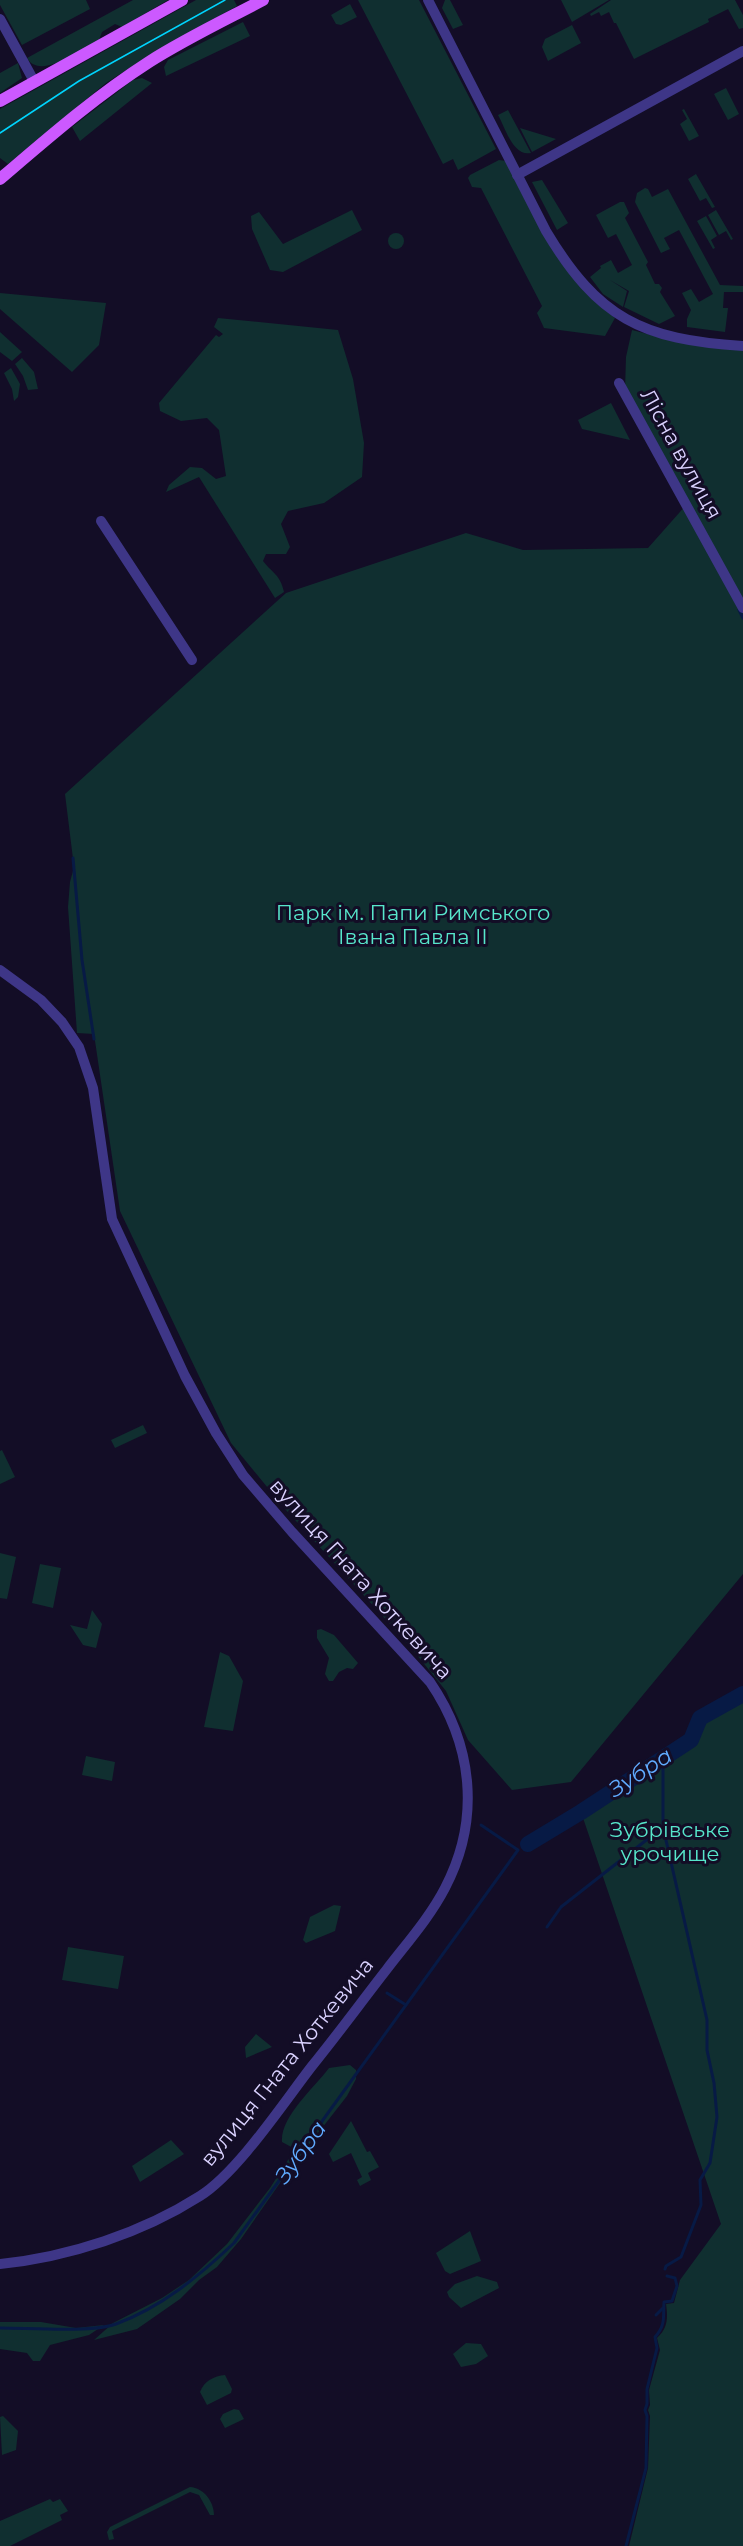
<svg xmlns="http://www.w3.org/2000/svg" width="743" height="2546" font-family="Montserrat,sans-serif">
<rect width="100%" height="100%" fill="#130d26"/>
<g fill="#102f30">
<path d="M0 0H86L90 9 22 45 0 5Z"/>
<path d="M133 0H168L122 27 115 24 102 32 99 40C82 49 40 81 27 58Z"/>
<path d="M196 0H234L237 6 159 49 106 83 8 164 0 158V109Z"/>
<path d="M358 0H419L496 149 458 170 453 159 443 164Z"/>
<path d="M445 0H450L463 25 453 29 442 8Z"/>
<path d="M561 0H609L572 22Z"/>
<path d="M611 0H735L743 15V28L739 29 728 9 708 19 709 22 634 59 616 23H614L609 12 601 16 599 12 591 16 590 14Z"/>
<path d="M350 4 357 17 341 25 336 24 331 15Z"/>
<path d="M243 22 250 36 166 76 164 67 168 60Z"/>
<path d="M572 25 581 43 548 61 542 47 545 39Z"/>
<path d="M18 63 22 78 0 93V73Z"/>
<path d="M142 78 152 83 80 141 72 127 133 80Z"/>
<path d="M726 88 739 114 728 120 714 94Z"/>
<path d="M684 109 699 136 689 141 680 124 687 119 682 110Z"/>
<path d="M508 110 531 153C513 157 505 127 498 115Z"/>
<path d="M520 128 556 139 532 152Z"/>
<path d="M499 160 506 161C536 220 562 278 615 318L605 336 544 328 537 313 542 306 481 188 472 187 468 178 470 175Z"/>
<path d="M696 174 715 207 712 208 706 198 700 201 688 179Z"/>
<path d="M542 180 568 223 557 230 532 182Z"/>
<path d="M645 188 648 189 652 197 668 189 720 285 743 286V292H724L723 308H728L725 332 687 327V319L691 310 682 293 691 289 699 302 713 294 679 230 664 238 670 249 661 253 635 202 637 193Z"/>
<path d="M620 202H624L629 213 625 218 648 262 646 265 655 284H659L662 288 660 292 675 316 659 324 624 307 629 291 610 280 627 291 623 307 603 294 590 277 601 268 600 266 611 260 618 273 632 265 616 234 608 238 596 215Z"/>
<path d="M352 210 362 230 283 272 270 270 252 229 251 216 259 212 283 244Z"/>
<path d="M716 210 733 239 731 240 726 231 719 235 708 215Z"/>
<path d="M706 216 717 236 711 240 715 248 713 249 697 221Z"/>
<circle cx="396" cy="241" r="8"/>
<path d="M0 293 106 303 99 345 72 372 0 309Z"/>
<path d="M218 318 338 330 353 379 364 443 362 477 324 503 288 511 281 524 290 547 286 554H266L263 561C273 574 280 574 284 592L275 598 199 477 166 492 169 485 190 467 202 468 216 479 226 476 219 430 207 418 181 421 160 411 159 403 216 335 219 337 223 334 214 327Z"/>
<path d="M632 330 682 343 743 349V1574L571 1782 512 1790 468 1740 446 1691 408 1644 286 1510 231 1443 120 1211 94 1034 77 1033 68 907 70 882 74 867 65 794 286 593 466 533 523 550 648 548 687 504 625 390 626 357Z"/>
<path d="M0 332 22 352 12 361 0 352Z"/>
<path d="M22 358 34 372 38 389 28 390 23 376 15 364Z"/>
<path d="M11 368 20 384 18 397 14 401 12 389 4 373Z"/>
<path d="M611 403 630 440 582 429 578 420Z"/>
<path d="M143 1425 147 1433 115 1448 111 1440Z"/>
<path d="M2 1450 15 1477 0 1484V1451Z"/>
<path d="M0 1553 16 1557 7 1599 0 1598Z"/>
<path d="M40 1564 61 1568 53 1608 32 1603Z"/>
<path d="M92 1610 102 1624 96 1648 83 1645 70 1625 87 1629Z"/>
<path d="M321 1629 334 1635 358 1663 353 1669 347 1668 339 1672 333 1681H329L325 1674 329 1658 317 1638V1630Z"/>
<path d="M220 1652 229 1656 243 1681 233 1731 204 1727Z"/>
<path d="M743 1694V2546H629L648 2468 650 2416 648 2410 650 2405 649 2390 660 2350 657 2338C668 2328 668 2318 666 2304L674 2303 680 2280 721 2224 581 1812 691 1740 700 1718Z"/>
<path d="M86 1756 115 1762 112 1781 82 1775Z"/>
<path d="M334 1905 341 1906 335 1931 306 1943 303 1940 310 1917Z"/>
<path d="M68 1947 124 1956 118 1989 62 1980Z"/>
<path d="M256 2034 272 2047 246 2058 245 2047Z"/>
<path d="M350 2065 356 2070V2079L347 2096 287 2173 241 2239 217 2267 199 2280 180 2299 137 2329 94 2340 113 2323 162 2298 189 2280 227 2244 270 2188 295 2149 282 2142C280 2117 314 2088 329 2068Z"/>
<path d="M351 2121 367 2152 370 2151 379 2167 368 2173 371 2180 360 2186 357 2180 362 2177 351 2153 333 2162 329 2154Z"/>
<path d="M171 2140 184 2154 140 2182 132 2166Z"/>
<path d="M470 2231 481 2261 450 2274 445 2271 436 2253Z"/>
<path d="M477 2276 497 2282 499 2288 461 2308 449 2297 447 2292 455 2284Z"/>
<path d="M0 2322H41L76 2328 104 2325 89 2335 50 2345 40 2361H33L27 2353 0 2349Z"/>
<path d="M466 2343 481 2344 488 2356 476 2364 461 2367 453 2354Z"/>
<path d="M225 2375 232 2389 231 2393 207 2405 200 2392C204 2381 214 2376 225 2375Z"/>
<path d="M234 2409 239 2410 244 2419 225 2428 220 2419 223 2414Z"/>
<path d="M3 2416 18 2431 16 2450 2 2455 0 2417Z"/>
<path d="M190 2487C204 2488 214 2502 214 2515H210L199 2495 190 2492 112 2531 114 2539 109 2540 107 2532 110 2527Z"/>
<path d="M50 2499 53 2502 60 2499 68 2511 60 2515 62 2520 10 2546H0V2521Z"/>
</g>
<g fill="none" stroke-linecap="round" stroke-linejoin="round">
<g stroke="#071a45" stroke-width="3">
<path d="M739 610 743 618"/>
<path d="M73 858 82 960 94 1039"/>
<path d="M663 1758V1827L707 2020V2050L714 2083 717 2117 710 2163 700 2180 701 2205 681 2257 666 2266 665 2269"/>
<path d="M547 1927 561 1907 663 1827"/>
<path d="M387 1993 406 2005"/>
<path d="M656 2315 663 2308"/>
<path d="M0 2328C29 2328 91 2333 116 2324 162 2307 199 2276 234 2243L518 1850 481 1825"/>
<path d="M626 2546 646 2468 647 2416 645 2410 647 2404V2389L657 2348 655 2337C666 2325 663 2317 664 2302L672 2301 677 2286 675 2278 667 2276"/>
</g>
<path stroke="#071a45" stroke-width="16" d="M528 1844 581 1812 691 1740 700 1718 743 1694"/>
<g stroke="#3e3687" stroke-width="10">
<path d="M428 0 546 231C598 318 642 340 743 346"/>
<path d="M0 19 34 81"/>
<path d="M517 175 743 51"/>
<path d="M619 383 743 608"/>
<path d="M101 521 192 660"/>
<path d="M0 970 41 1000 62 1022 79 1047 93 1088 112 1219 185 1376 216 1433 243 1475 292 1532 430 1682C473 1745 481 1819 445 1888 430 1917 407 1943 387 1969 362 2001 338 2034 312 2066 284 2102 238 2172 200 2196 142 2233 69 2257 0 2264"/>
</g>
<g stroke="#cc59ff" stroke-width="12">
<path d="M0 101 182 0"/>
<path d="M0 179C48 138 96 96 149 62 185 39 225 20 263 0"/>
</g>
<path stroke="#00d4fd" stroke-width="1.5" d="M0 133 79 81 225 0"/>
</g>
<g text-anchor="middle" stroke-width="6" stroke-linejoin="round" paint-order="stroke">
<g font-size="21" fill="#dad2ff" stroke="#130d26">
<text transform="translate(681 454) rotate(61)" y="7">Лісна вулиця</text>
<text transform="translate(361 1579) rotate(48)" y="7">вулиця Гната Хоткевича</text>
<text transform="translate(287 2062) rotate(-51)" y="7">вулиця Гната Хоткевича</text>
</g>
<g font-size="21" fill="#57e6cb" stroke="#130d26">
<text x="413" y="920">Парк ім. Папи Римського<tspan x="413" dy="24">Івана Павла ІІ</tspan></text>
<text x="670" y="1837">Зубрівське<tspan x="670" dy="24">урочище</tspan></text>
</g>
<g font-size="22" font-style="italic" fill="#60abff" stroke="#130d26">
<text transform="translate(640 1772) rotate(-33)" y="8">Зубра</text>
<text transform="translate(300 2152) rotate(-54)" y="8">Зубра</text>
</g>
</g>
</svg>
